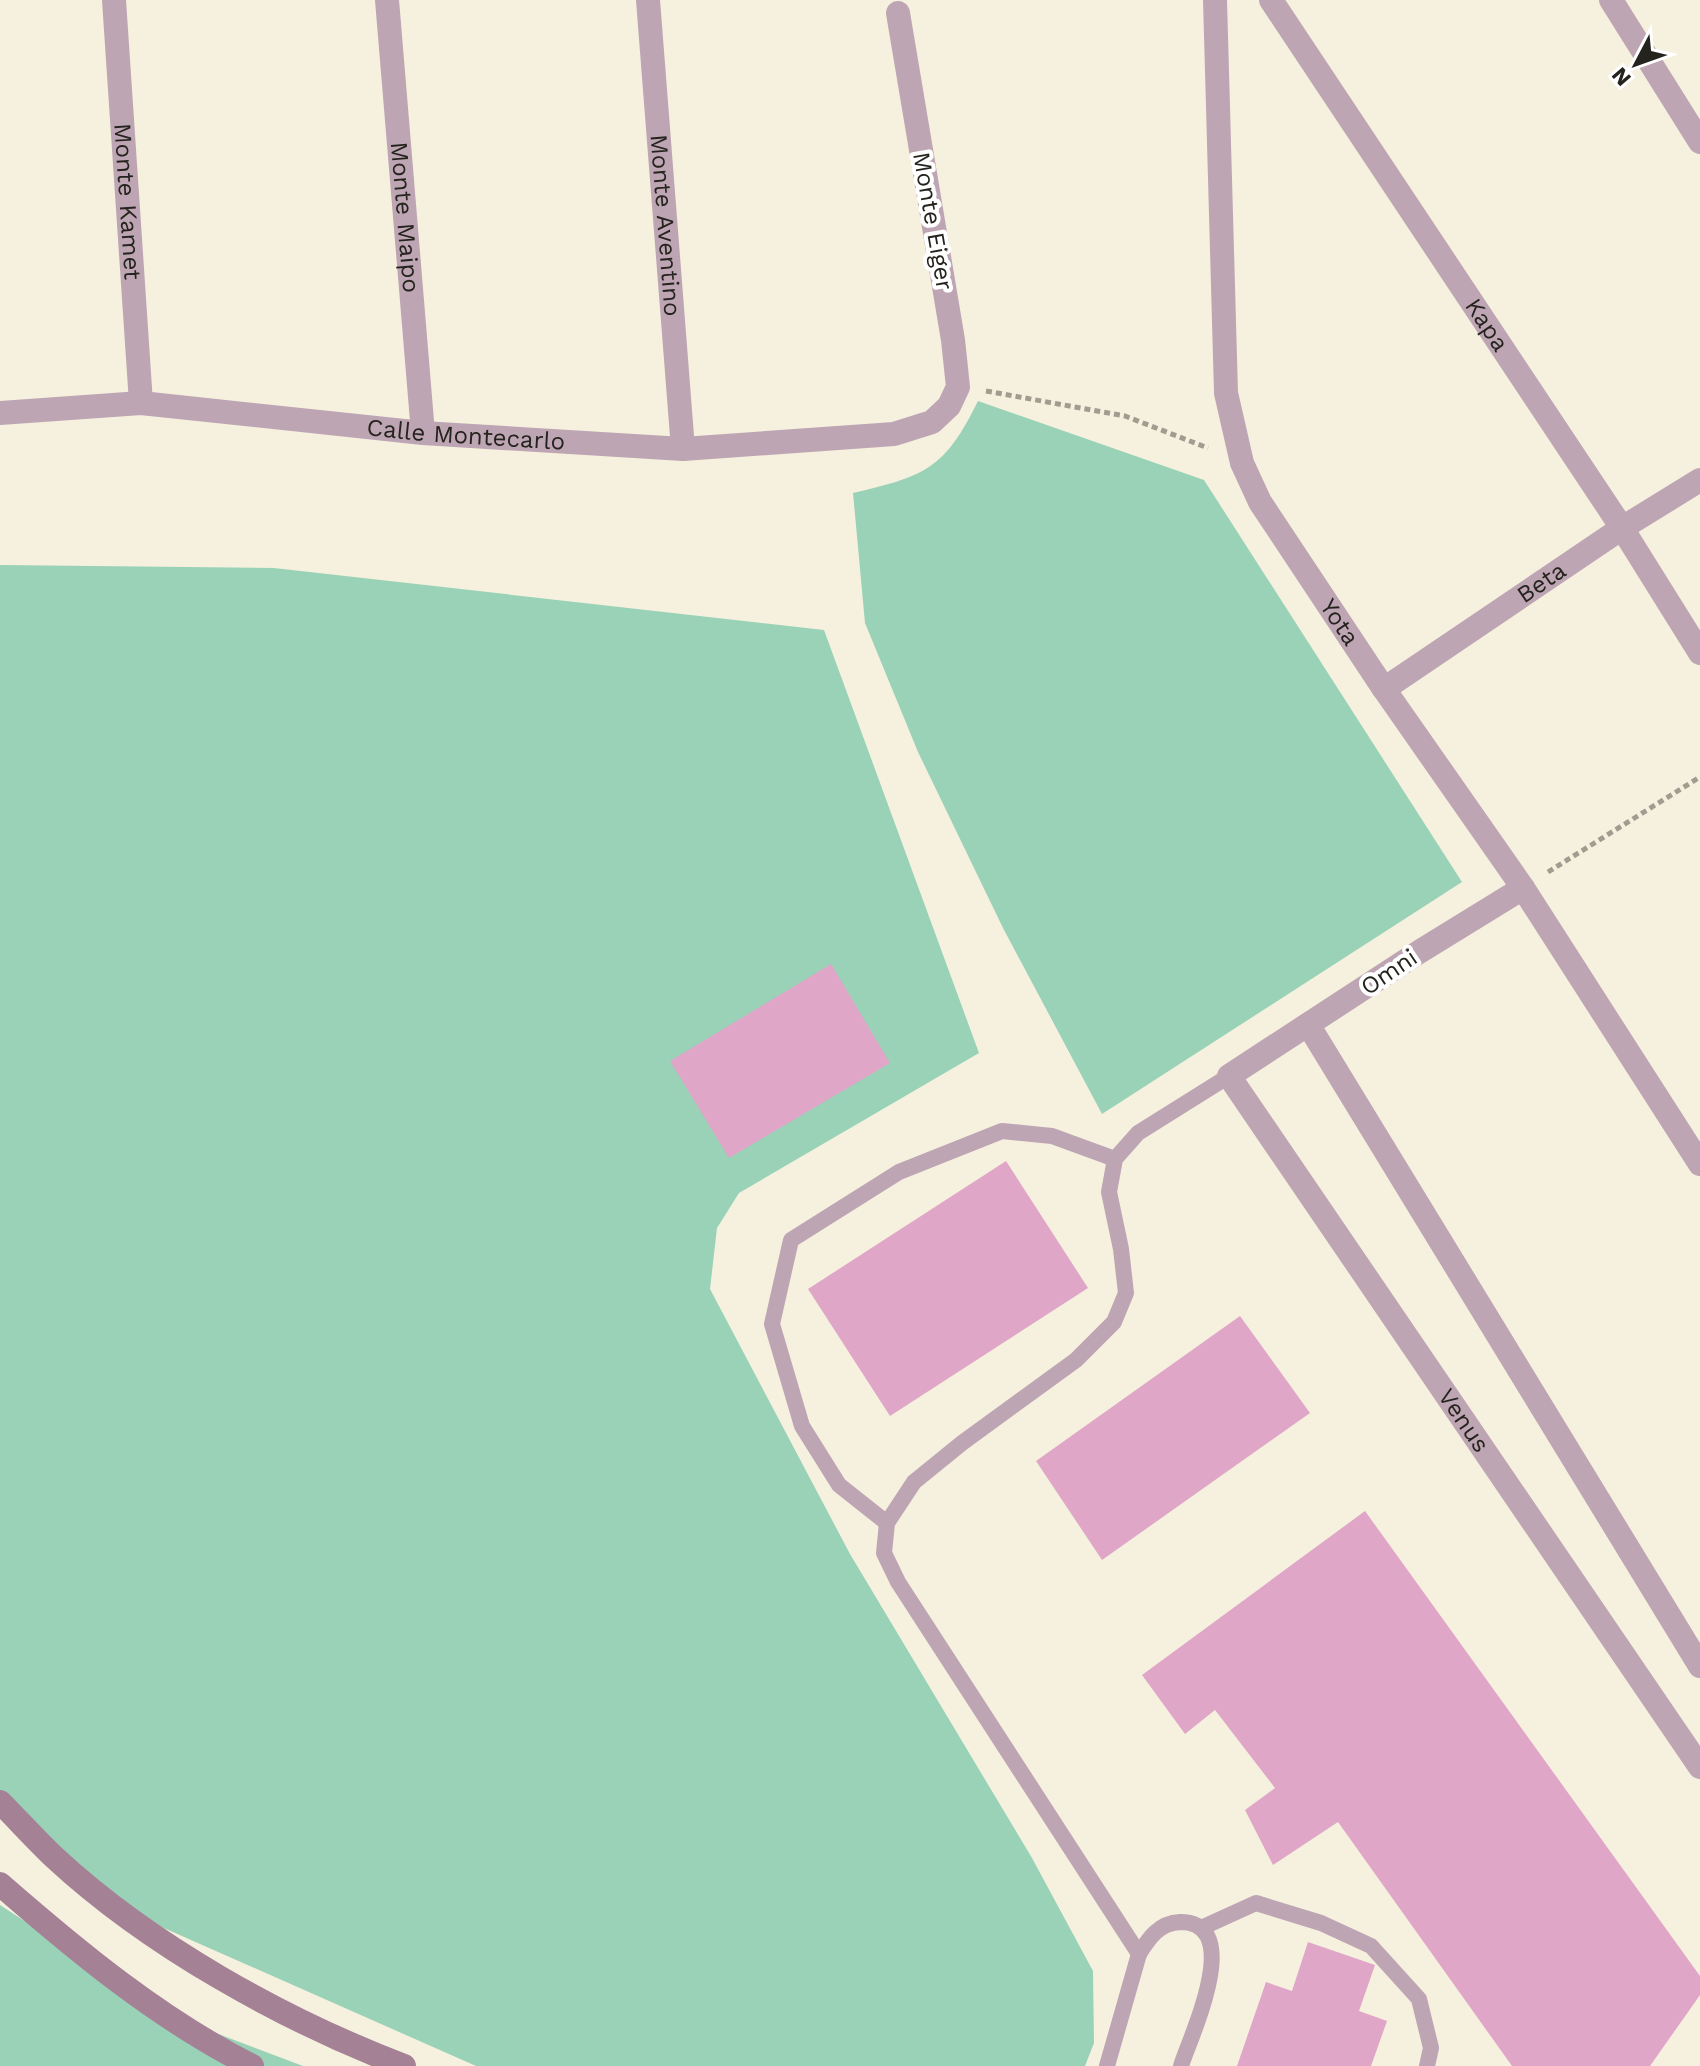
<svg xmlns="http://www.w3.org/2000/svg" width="1700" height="2066" font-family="'Work Sans',sans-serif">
<rect width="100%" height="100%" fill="#f6f1df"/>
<g fill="#9ad2b7">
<path d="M978 401 1204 480 1462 882 1102 1114 1003 928 918 752 865 623 853 493C925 476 944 470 978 401Z"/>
<path d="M0 565 274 568 824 630 979 1053 739 1193 717 1228 710 1289 850 1554 1032 1858 1093 1971 1094 2043 1085 2066H476L157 1925 0 1815Z"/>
<path d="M0 1905 171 2016 303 2066H0Z"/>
</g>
<g fill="#dfa6c7">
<path d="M831 964 890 1063 729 1158 670 1061Z"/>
<path d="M1006 1161 1088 1288 890 1416 808 1289Z"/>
<path d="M1240 1316 1310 1413 1102 1560 1036 1461Z"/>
<path d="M1365 1511 1700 1976V1995L1650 2066H1512L1338 1822 1273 1865 1245 1810 1275 1788 1215 1710 1185 1734 1142 1675Z"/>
<path d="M1308 1942 1375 1965 1359 2011 1387 2021 1371 2066H1237L1266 1982 1292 1991Z"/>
</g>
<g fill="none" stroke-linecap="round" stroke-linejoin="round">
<g stroke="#a09d90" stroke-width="5" stroke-dasharray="6 4" stroke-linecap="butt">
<path d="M986 391 1125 416 1208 448"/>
<path d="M1548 872 1700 777"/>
</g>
<g stroke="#bea5b4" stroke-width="16">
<path d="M887 1523 839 1485 802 1426 772 1324 791 1240 899 1172 1002 1131 1052 1136 1115 1159"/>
<path d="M1201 1928 1256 1903 1321 1923 1371 1946 1419 1999 1431 2048 1427 2066"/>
<path d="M1139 1954C1149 1938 1159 1923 1180 1922 1246 1922 1190 2037 1181 2066"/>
<path d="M1107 2066 1139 1954 898 1582 884 1553 887 1523 914 1482 962 1443 1076 1360 1114 1322 1126 1293 1121 1249 1109 1192 1115 1159 1138 1133 1229 1076"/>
</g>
<g stroke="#bea5b4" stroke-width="24">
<path id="s1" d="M114 0 141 403"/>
<path id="s2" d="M387 0 423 433"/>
<path id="s3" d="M648 0 683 449"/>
<path id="s4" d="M1215 0 1226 393 1242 463 1260 502 1384 689 1523 888 1700 1164"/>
<path id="s5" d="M1271 0 1622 528 1700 653"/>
<path d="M1611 0 1700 142"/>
<path id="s6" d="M0 413 141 403 423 433 683 449 894 434 932 422 949 406 958 387 953 340 898 13"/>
<path id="s7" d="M1384 689 1622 528 1700 480"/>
<path id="s8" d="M1523 888 1419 952 1229 1076 1700 1767"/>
<path d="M1309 1026 1700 1666"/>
</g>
<g stroke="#a58196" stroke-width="24">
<path d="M0 1802C18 1820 36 1840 55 1858 150 1946 284 2020 404 2066"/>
<path d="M0 1884C78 1952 159 2019 252 2066"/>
</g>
</g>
<g text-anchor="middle" stroke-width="8" stroke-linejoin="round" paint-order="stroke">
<g font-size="24" fill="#25231d" stroke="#fff">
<text dy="8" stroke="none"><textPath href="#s1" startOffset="202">Monte Kamet</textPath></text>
<text dy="8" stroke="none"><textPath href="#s2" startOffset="218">Monte Maipo</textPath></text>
<text transform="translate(933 221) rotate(80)" y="8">Monte Eiger</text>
<text dy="8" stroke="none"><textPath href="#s3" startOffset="226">Monte Aventino</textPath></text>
<text dy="8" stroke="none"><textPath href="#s5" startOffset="390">Kapa</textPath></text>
<text dy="8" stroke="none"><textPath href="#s6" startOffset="468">Calle Montecarlo</textPath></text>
<text dy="8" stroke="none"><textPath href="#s7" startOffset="190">Beta</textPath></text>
<text dy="8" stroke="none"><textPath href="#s4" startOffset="652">Yota</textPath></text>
<text transform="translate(1389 972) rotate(-34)" y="8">Omni</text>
<text dy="8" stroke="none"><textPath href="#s8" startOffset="766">Venus</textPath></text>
</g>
</g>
<g transform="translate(1636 64) rotate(229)" stroke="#ffffff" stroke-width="6" paint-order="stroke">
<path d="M0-6L14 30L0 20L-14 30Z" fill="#25231d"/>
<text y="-12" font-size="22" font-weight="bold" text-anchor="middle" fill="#25231d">N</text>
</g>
</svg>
